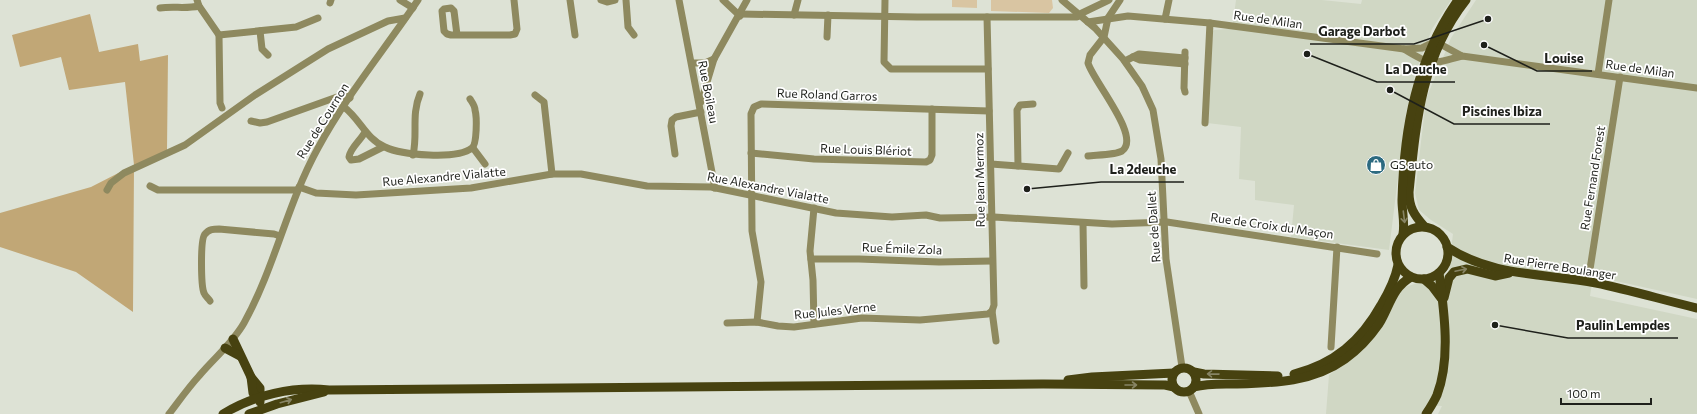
<svg xmlns="http://www.w3.org/2000/svg" width="1697" height="414" font-family="Commissioner,sans-serif">
<rect width="100%" height="100%" fill="#dde2d5"/>
<g fill="#d0d7c4">
<path d="M1236 0H1322L1361 4 1362 0H1451L1432 29 1416 71 1406 113 1389 250 1291 237 1294 205 1255 200V181L1239 179 1241 127 1207 123 1211 34 1214 30 1229 29 1233 22Z"/>
<path d="M1476 0H1697V299L1593 276 1590 296 1697 319V414H1438L1442 406 1426 405 1421 414H1326L1329 375 1363 350 1374 335 1402 288 1448 273 1453 234 1431 220 1419 210 1415 193 1426 99 1451 38Z"/>
</g>
<g fill="#d9c5a2">
<path d="M952 0H977V8L952 7Z"/>
<path d="M991 0H1052L1053 8 1049 13 991 11Z"/>
</g>
<path fill="#c1a776" d="M90 14 99 52 138 44 140 61 168 55 167 150 134 166 133 312 76 272 0 247V213L91 187 134 165 125 82 69 90 61 57 20 67 12 35Z"/>
<g fill="none" stroke-linecap="round" stroke-linejoin="round">
<g stroke="#8e895f" stroke-width="7">
<path d="M197 0 199 6 219 35 220 103 222 108"/>
<path d="M400 0 413 8"/>
<path d="M570 0 575 35"/>
<path d="M601 0 607 2 615 0"/>
<path d="M626 0 628 27 634 35"/>
<path d="M679 0 715 188"/>
<path d="M723 0 740 16"/>
<path d="M885 0 884 62 891 69H988"/>
<path d="M1062 0 1095 28 1123 59 1142 86 1153 110 1161 159 1166 259 1182 367"/>
<path d="M330 3 331 0"/>
<path d="M160 8C173 6 186 9 199 6"/>
<path d="M741 14 917 17H1077L1082 13 1109 0"/>
<path d="M794 15 798 0"/>
<path d="M987 17 994 305 992 311 996 341"/>
<path d="M1165 19 1169 0"/>
<path d="M1088 22 1128 16 1210 23 1404 49 1422 48 1432 43 1440 44 1462 56 1697 88"/>
<path d="M260 31 262 49 268 55"/>
<path d="M219 35 296 27 318 18"/>
<path d="M457 35 454 11 451 8 444 9 442 11 444 31 447 34 451 35H510L515 34 517 29 514 0"/>
<path d="M827 37 828 15"/>
<path d="M1404 49C1433 67 1430 64 1462 56"/>
<path d="M1185 52 1184 88 1185 92"/>
<path d="M1133 57 1140 60 1185 64"/>
<path d="M1125 61 1139 54 1185 58"/>
<path d="M692 63H705L714 59"/>
<path d="M1598 74 1609 0"/>
<path d="M535 95 544 102 552 174"/>
<path d="M701 102 714 59 747 0"/>
<path d="M344 107C360 119 366 139 385 147 401 155 457 160 472 148 477 144 477 117 475 110 475 106 472 102 470 99"/>
<path d="M251 121 260 123 267 122 337 97 346 96 350 98"/>
<path d="M1205 123 1210 23"/>
<path d="M365 132C361 140 350 148 349 157L351 160 359 159 383 147"/>
<path d="M473 148 485 164"/>
<path d="M751 153 814 159 926 162 930 160 932 155V109"/>
<path d="M675 154 671 126 672 120 676 117 701 112"/>
<path d="M413 155C418 134 411 115 420 94"/>
<path d="M1088 156C1095 155 1116 155 1122 151 1142 137 1093 81 1088 63L1090 55 1104 37 1108 18 1120 0"/>
<path d="M991 164 1059 169 1068 153"/>
<path d="M1018 166 1017 110 1020 105 1033 104"/>
<path d="M150 186 158 190H297"/>
<path d="M299 187 316 193 356 195 471 188 552 174H581L647 186 711 187 836 213 892 217 926 215 940 218 994 217 1112 224 1167 222 1377 254"/>
<path d="M107 190 111 183 124 173 185 145 255 95 328 49 388 21 405 18"/>
<path d="M814 208 810 251 813 280 814 324"/>
<path d="M1083 223 1084 286"/>
<path d="M811 259H859L939 262 992 261"/>
<path d="M1588 282 1620 77"/>
<path d="M210 301C209 299 205 296 204 293 201 286 200 239 205 234 209 229 214 229 219 229L274 234 280 236"/>
<path d="M757 322 761 282 752 231 751 114 754 107 761 104 989 111"/>
<path d="M727 323 757 322 778 326 794 327 862 318 920 320 988 314 992 311"/>
<path d="M1331 347 1337 247"/>
<path d="M1189 391 1199 414"/>
<path d="M169 414C179 401 188 388 199 376 214 358 232 344 244 323 275 267 287 204 318 148 346 96 385 49 418 0"/>
</g>
<g stroke="#474210" stroke-width="9">
<path d="M1424 226C1414 215 1409 207 1409 192 1416 123 1421 57 1466 0"/>
<circle cx="1422" cy="253" r="26"/>
<path d="M1403 234C1405 222 1402 212 1402 200 1404 128 1416 60 1458 0"/>
<path d="M1447 247C1492 277 1545 273 1596 283 1630 290 1663 300 1697 308"/>
<path d="M1424 279 1432 286 1441 298"/>
<path d="M1444 298 1449 278 1454 272 1467 269 1495 276 1509 273"/>
<path d="M233 339 251 377 260 388V402"/>
<path d="M225 348 240 356"/>
<circle cx="1184" cy="380" r="12"/>
<path d="M1194 372 1204 374 1278 376"/>
<path d="M1294 374C1334 364 1361 341 1381 305 1389 292 1395 280 1398 265"/>
<path d="M251 377 253 393 259 399"/>
<path d="M1068 380 1092 377 1174 373"/>
<path d="M1194 387C1208 383 1223 384 1237 384 1275 383 1313 382 1345 359 1358 350 1370 337 1379 324 1390 306 1392 288 1411 277"/>
<path d="M223 414C254 395 293 386 329 390L1043 384 1165 385 1174 387"/>
<path d="M249 414 277 404 324 392"/>
<path d="M1426 414C1430 408 1434 402 1437 395 1451 359 1444 310 1439 273"/>
</g>
</g>
<defs><path id="oneway-shaft" d="M-6 0H5M1.5-3L5.5 0L1.5 3" fill="none" stroke-width="1.6" stroke-linecap="round" stroke-linejoin="round"/></defs>
<g stroke="#878464">
<use href="#oneway-shaft" transform="translate(1404 217) rotate(83)"/>
<use href="#oneway-shaft" transform="translate(1461 270) rotate(-12)"/>
<use href="#oneway-shaft" transform="translate(1213 374) rotate(-179)"/>
<use href="#oneway-shaft" transform="translate(1131 385)"/>
<use href="#oneway-shaft" transform="translate(286 401) rotate(-16)"/>
</g>
<defs>
<g id="shop-disc" transform="scale(1)"><circle r="9.5" fill="#2c6a80" stroke="#fff"/><path d="M-5-2.5h2.3a2.7 3.5 0 0 1 5.4 0H5L5.5 6h-11ZM-1.5-2.5h3a1.5 2.3 0 0 0-3 0Z" fill="#fff"/></g>
</defs>
<g fill-rule="evenodd">
<use href="#shop-disc" x="1376" y="165"/>
</g>
<g text-anchor="middle" stroke-width="3.5" stroke-linejoin="round" paint-order="stroke">
<g font-size="12" fill="#1e201b" stroke="#fff">
<text transform="translate(1268 20) rotate(8)" y="4">Rue de Milan</text>
<text transform="translate(1640 69) rotate(8)" y="4">Rue de Milan</text>
<text transform="translate(708 92) rotate(79)" y="4">Rue Boileau</text>
<text transform="translate(827 95) rotate(2)" y="4">Rue Roland Garros</text>
<text transform="translate(323 121) rotate(-58)" y="4">Rue de Cournon</text>
<text transform="translate(866 150) rotate(2)" y="4">Rue Louis Blériot</text>
<text transform="translate(444 177) rotate(-5)" y="4">Rue Alexandre Vialatte</text>
<text transform="translate(1593 178) rotate(-81)" y="4">Rue Fernand Forest</text>
<text transform="translate(980 180) rotate(-91)" y="4">Rue Jean Mermoz</text>
<text transform="translate(768 188) rotate(11)" y="4">Rue Alexandre Vialatte</text>
<text transform="translate(1272 226) rotate(8)" y="4">Rue de Croix du Maçon</text>
<text transform="translate(1154 227) rotate(-94)" y="4">Rue de Dallet</text>
<text transform="translate(902 249) rotate(2)" y="4">Rue Émile Zola</text>
<text transform="translate(1560 267) rotate(9)" y="4">Rue Pierre Boulanger</text>
<text transform="translate(835 311) rotate(-6)" y="4">Rue Jules Verne</text>
</g>
<g font-size="12" fill="#1e201b" stroke="#fff" text-anchor="start">
<text x="1390" y="169">GS auto</text>
</g>
</g>
<path fill="none" stroke="#1e201b" stroke-width="1.5" d="M1488 19L1414 44H1310M1484 45L1537 71H1592M1307 54L1377 82H1455M1390 90L1454 124H1550M1027 189L1101 182H1184M1495 325L1568 338H1678"/>
<g fill="#1e201b" stroke="#fff" stroke-width="1.5">
<circle cx="1488" cy="19" r="4"/>
<circle cx="1484" cy="45" r="4"/>
<circle cx="1307" cy="54" r="4"/>
<circle cx="1390" cy="90" r="4"/>
<circle cx="1027" cy="189" r="4"/>
<circle cx="1495" cy="325" r="4"/>
</g>
<g font-size="13" text-anchor="middle" font-weight="bold" fill="#1e201b" stroke="#fff" stroke-width="3.5" stroke-linejoin="round" paint-order="stroke">
<text x="1362" y="36">Garage Darbot</text>
<text x="1564" y="63">Louise</text>
<text x="1416" y="74">La Deuche</text>
<text x="1502" y="116">Piscines Ibiza</text>
<text x="1143" y="174">La 2deuche</text>
<text x="1623" y="330">Paulin Lempdes</text>
</g>
<path d="M1561 398v6h90v-6" fill="none" stroke="#1e201b" stroke-width="2"/>
<text x="1567" y="398" font-size="12" fill="#1e201b" stroke="#ffffff" stroke-width="3" paint-order="stroke">100 m</text>
</svg>
